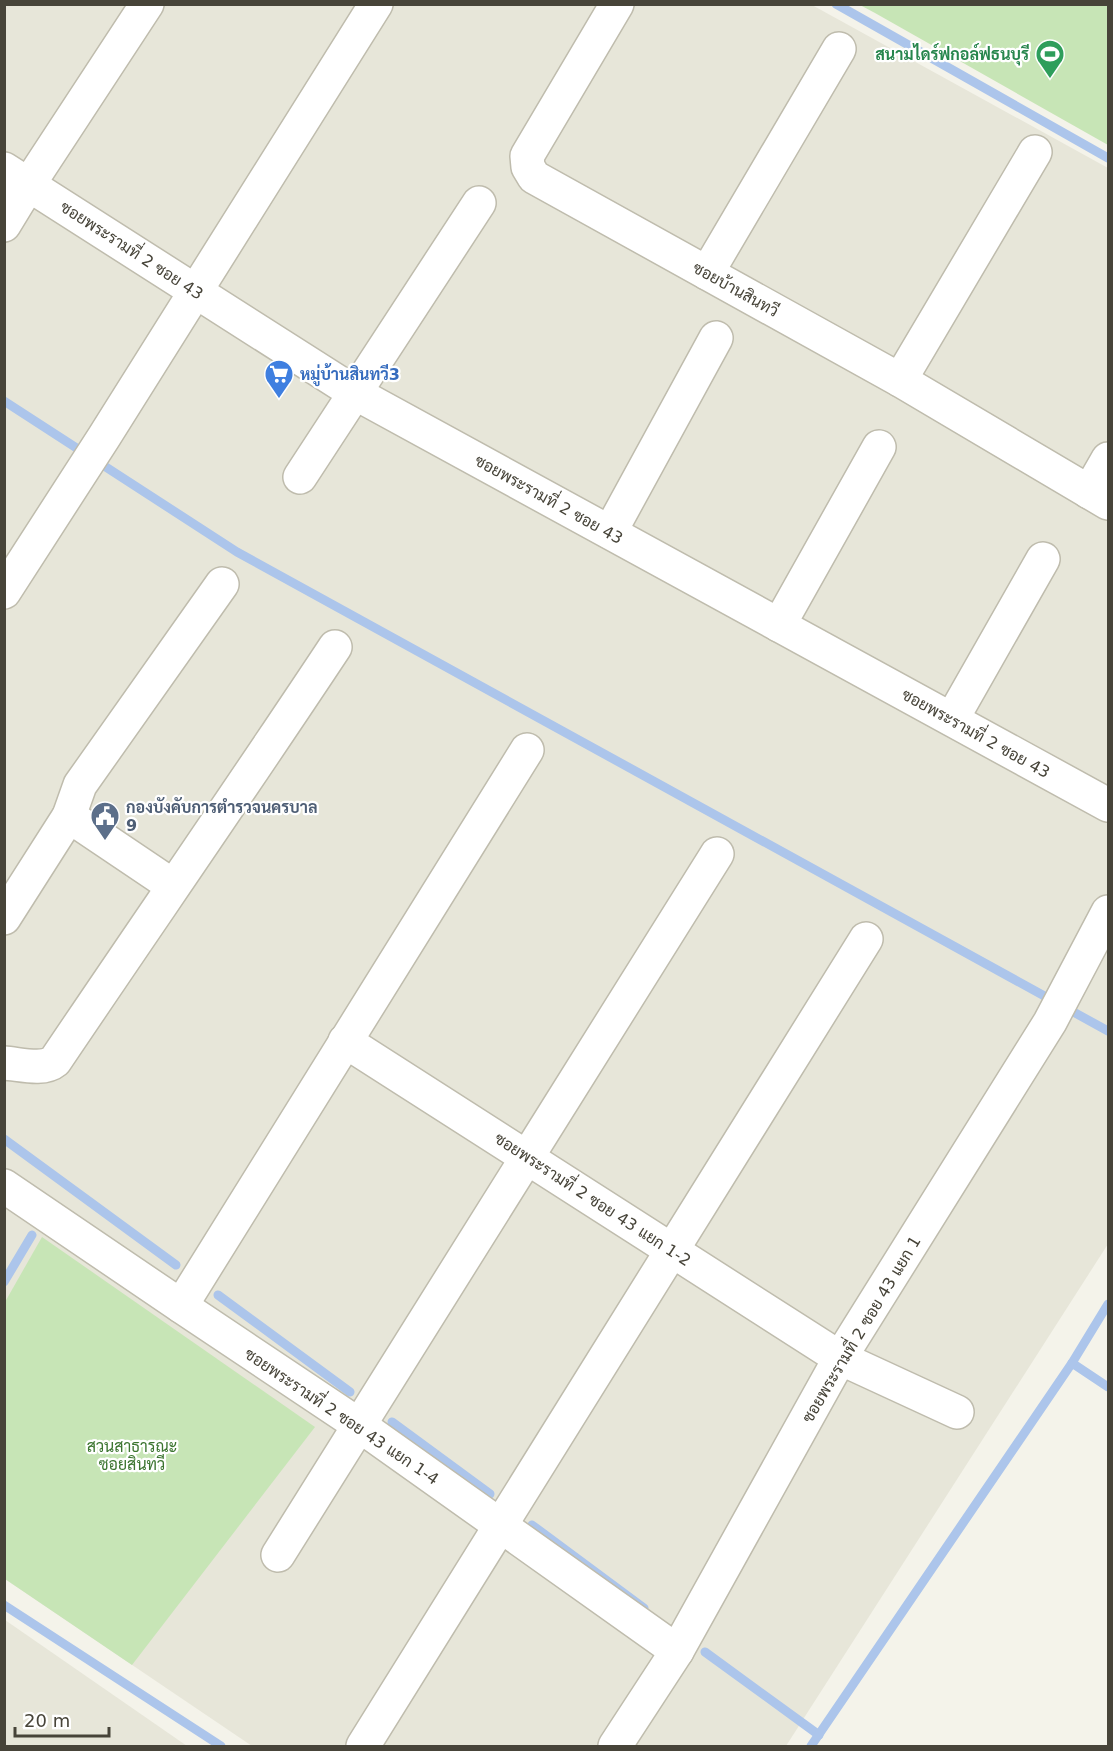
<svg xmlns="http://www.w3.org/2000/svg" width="1113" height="1751" font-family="'DejaVu Sans',Sarabun,sans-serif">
<rect width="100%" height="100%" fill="#f4f3ea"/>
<g fill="#e7e6d9">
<path d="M4 5H812L1108 168V1244L786 1746H252L5 1579Z"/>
<path d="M4 1620H5L187 1746H5Z"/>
</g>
<g fill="#c7e5b6">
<path d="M860 5H1108V145L875 13Z"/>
<path d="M42 1237 315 1427 132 1665 5 1579V1302Z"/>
</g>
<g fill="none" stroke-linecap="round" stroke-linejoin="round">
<g stroke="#acc5eb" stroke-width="9">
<path d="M836 4 1108 158"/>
<path d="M4 401 237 552 1108 1031"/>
<path d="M4 1139 176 1265"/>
<path d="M4 1282 32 1235"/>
<path d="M218 1295 350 1392"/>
<path d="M1072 1363 1108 1387"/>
<path d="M392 1422 490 1494"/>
<path d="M532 1525 644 1608"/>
<path d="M4 1605 221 1746"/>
<path d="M705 1652 819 1735"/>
<path d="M811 1746 1072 1363 1108 1304"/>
</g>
<g stroke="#bfbcad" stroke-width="36">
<g id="minor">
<path d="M617 4 527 156 528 167 534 177 900 380 1108 503"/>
<path d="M4 169 355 393 1108 805"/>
<path d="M4 225 29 184 147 4"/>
<path d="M707 273 839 49"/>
<path d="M900 380 1035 152"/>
<path d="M300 477 479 203"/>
<path d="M1089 492 1108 459"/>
<path d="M610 532 716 338"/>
<path d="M4 592 104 437 376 4"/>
<path d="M779 625 879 447"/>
<path d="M952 719 1043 559"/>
<path d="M69 816 173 886"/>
<path d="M4 918 69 816 80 785 222 584"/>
<path d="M345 1041 840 1358 957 1412"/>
<path d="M4 1063C20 1064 43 1071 55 1061 148 923 243 786 335 647"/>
<path d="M4 1186 181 1306 359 1425 677 1651"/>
<path d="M181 1306 527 750"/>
<path d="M278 1555 717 854"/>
<path d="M363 1746 866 939"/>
<path d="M615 1746 677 1651 840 1358 1050 1022 1108 912"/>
</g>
</g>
<use href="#minor" stroke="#fff" stroke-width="33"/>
</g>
<defs>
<g id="stadium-pin" transform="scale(1.5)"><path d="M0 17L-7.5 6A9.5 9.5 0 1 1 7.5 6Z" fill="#2e9e5b" stroke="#fff"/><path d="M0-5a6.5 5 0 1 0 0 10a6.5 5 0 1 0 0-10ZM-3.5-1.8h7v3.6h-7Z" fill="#fff"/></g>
<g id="supermarket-pin" transform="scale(1.5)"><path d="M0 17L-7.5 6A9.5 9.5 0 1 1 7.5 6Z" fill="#3f7fe0" stroke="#fff"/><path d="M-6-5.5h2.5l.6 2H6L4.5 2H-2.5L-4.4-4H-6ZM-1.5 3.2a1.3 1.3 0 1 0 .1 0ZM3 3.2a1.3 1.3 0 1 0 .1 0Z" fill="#fff"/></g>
<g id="civic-pin" transform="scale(1.5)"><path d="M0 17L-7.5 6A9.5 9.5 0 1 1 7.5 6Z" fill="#5c6f8a" stroke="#fff"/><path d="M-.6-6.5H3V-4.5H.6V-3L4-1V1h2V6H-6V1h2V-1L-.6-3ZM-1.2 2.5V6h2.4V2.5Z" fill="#fff"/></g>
</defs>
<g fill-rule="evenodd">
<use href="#stadium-pin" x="1050" y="54"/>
<use href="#supermarket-pin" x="279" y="374"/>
<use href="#civic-pin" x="105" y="816"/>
</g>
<g text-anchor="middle" stroke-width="4.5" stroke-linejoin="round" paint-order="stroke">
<g font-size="16" font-weight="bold" fill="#27864d" stroke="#fff" text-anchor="end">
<text x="1029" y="60">สนามไดร์ฟกอล์ฟธนบุรี</text>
</g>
<g font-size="16" fill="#474439" stroke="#fff">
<text transform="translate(132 250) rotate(33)" y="6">ซอยพระรามที่ 2 ซอย 43</text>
<text transform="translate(736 289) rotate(29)" y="6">ซอยบ้านสินทวี</text>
<text transform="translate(549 499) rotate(29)" y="6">ซอยพระรามที่ 2 ซอย 43</text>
<text transform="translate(976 733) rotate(29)" y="6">ซอยพระรามที่ 2 ซอย 43</text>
<text transform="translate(593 1199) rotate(33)" y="6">ซอยพระรามที่ 2 ซอย 43 แยก 1-2</text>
<text transform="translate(861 1329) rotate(-59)" y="6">ซอยพระรามที่ 2 ซอย 43 แยก 1</text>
<text transform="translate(342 1416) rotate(34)" y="6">ซอยพระรามที่ 2 ซอย 43 แยก 1-4</text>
</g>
<g font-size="16" font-weight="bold" fill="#366cbe" stroke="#fff" text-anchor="start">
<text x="300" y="380">หมู่บ้านสินทวี3</text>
</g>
<g font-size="16" font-weight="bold" fill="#4e5e75" stroke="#fff" text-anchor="start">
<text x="126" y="813">กองบังคับการตำรวจนครบาล<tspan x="126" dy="18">9</tspan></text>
</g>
<g font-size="16" fill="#3c7530" stroke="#fff">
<text x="132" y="1452">สวนสาธารณะ<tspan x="132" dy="18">ซอยสินทวี</tspan></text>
</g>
</g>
<rect width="1113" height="1751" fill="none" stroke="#474439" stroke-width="12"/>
<path d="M15 1727v9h94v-9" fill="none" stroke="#474439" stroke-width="3"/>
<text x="24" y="1727" font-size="18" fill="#474439" stroke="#ffffff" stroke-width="4.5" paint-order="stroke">20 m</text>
</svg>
